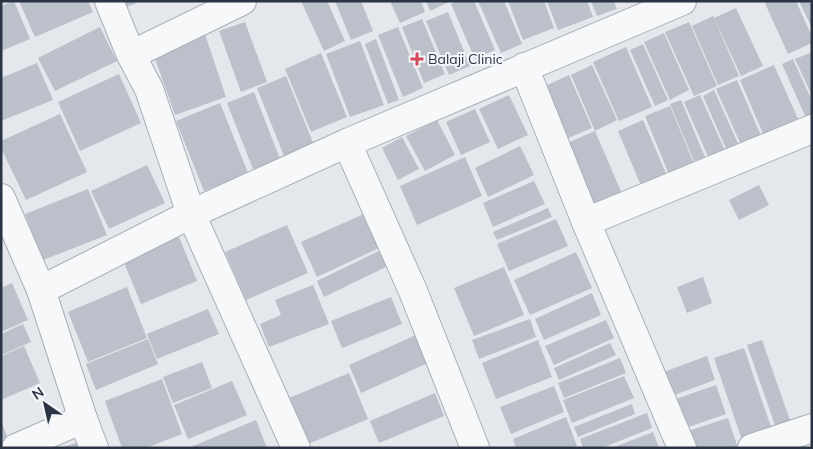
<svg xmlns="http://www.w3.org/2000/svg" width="813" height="449" font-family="Mulish,sans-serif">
<rect width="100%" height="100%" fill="#e4e7ec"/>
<g fill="#bbc0ca">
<path d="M14 1 30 39 1 51V6Z"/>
<path d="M19 1H88L93 12 35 37Z"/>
<path d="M116 1H141L120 10Z"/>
<path d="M301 1H327L345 41 324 51Z"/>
<path d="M335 1H361L373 31 351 40Z"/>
<path d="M390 1H421L425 12 400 23Z"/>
<path d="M426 1H451L430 11Z"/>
<path d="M457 1H474L495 50 475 59 451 4Z"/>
<path d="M478 1H504L522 44 501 53Z"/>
<path d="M508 1H544L554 28 523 40Z"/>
<path d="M547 1H587L593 17 558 30Z"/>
<path d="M591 1H614L617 9 597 16Z"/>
<path d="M764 1H796L812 37V43L788 54Z"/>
<path d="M799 1H812V28Z"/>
<path d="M736 8 763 66 741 76 714 18Z"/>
<path d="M448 12 470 66 449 75 426 21Z"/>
<path d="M713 16 739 76 718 85 692 26Z"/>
<path d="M422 19 445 74 424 83 402 27Z"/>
<path d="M245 22 267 82 241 92 219 31Z"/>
<path d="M689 22 717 86 694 96 665 32Z"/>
<path d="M100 27 117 61 55 91 38 58Z"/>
<path d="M398 27 423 88 403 97 378 35Z"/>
<path d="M664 33 689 90 670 100 644 42Z"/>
<path d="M205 34 226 97 175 115 153 53Z"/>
<path d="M376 39 399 100 388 104 365 44Z"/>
<path d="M360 41 384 105 350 117 326 54Z"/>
<path d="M643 44 668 100 655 106 630 50Z"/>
<path d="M626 47 652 107 619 121 593 62Z"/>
<path d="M812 52V96L795 59Z"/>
<path d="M321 53 347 117 311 132 285 69Z"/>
<path d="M793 59 812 101V116L806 118 782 64Z"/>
<path d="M37 63 53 100 1 121V78Z"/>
<path d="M592 65 617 120 595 131 571 75Z"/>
<path d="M774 65 799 121 764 136 740 80Z"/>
<path d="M119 74 141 123 80 151 58 102Z"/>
<path d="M569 75 592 128 566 139 543 87Z"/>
<path d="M286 76 314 145 284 156 257 88Z"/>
<path d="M737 80 762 138 742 147 716 89Z"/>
<path d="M714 90 740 148 728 153 703 96Z"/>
<path d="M254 92 280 159 253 169 227 103Z"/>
<path d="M509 95 528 135 498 149 479 109Z"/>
<path d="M700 95 726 153 710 161 684 102Z"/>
<path d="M681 100 705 157 694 161 670 104Z"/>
<path d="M220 103 248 173 204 191 176 121Z"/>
<path d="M670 106 695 166 670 177 645 116Z"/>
<path d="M475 109 490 142 461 155 446 122Z"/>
<path d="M60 114 87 172 26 200 1 148V141Z"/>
<path d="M437 120 455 155 425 171 406 136Z"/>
<path d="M643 120 668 178 642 188 618 131Z"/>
<path d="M595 131 622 194 592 207 565 144Z"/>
<path d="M402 137 419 169 398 180 382 148Z"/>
<path d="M520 146 534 175 488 197 475 168Z"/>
<path d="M465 157 482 196 417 225 400 186Z"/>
<path d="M147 165 165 203 109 229 91 191Z"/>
<path d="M534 181 545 204 493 227 483 203Z"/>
<path d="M759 185 769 205 739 220 729 200Z"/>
<path d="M88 189 107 235 43 260 25 214Z"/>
<path d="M548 208 552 217 497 240 493 232Z"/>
<path d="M364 214 379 248 317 277 301 242Z"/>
<path d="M556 219 568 246 509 271 497 244Z"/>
<path d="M287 225 308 273 246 300 225 252Z"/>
<path d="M179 237 197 281 141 304 123 260Z"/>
<path d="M385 248 392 264 324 297 317 281Z"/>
<path d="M576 252 592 288 530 315 514 280Z"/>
<path d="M504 267 524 315 474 336 454 288Z"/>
<path d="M703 277 712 303 687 313 677 287Z"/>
<path d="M12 283 28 320 1 332V288Z"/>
<path d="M313 285 329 324 269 347 260 324 281 315 275 300Z"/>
<path d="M127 287 147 338 88 362 68 312Z"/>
<path d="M592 293 601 315 544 340 535 319Z"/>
<path d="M391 297 402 324 342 348 331 321Z"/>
<path d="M208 309 219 334 157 359 147 334Z"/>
<path d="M530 319 536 337 479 359 472 340Z"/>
<path d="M606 320 614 338 554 365 545 346Z"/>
<path d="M23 324 31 342 1 355V334Z"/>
<path d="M416 335 428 363 361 393 349 365Z"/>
<path d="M148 339 158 364 96 390 86 364Z"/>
<path d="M538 340 552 377 496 399 482 363Z"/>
<path d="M762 340 793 429 778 434 747 345Z"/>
<path d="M610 343 616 355 559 380 554 368Z"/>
<path d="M24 346 40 383 1 400V356Z"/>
<path d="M744 348 774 436 744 446 714 358Z"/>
<path d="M707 356 715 380 669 397 661 373Z"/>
<path d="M620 358 626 373 564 398 558 383Z"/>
<path d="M202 362 212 388 173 403 163 377Z"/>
<path d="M349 373 368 419 308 444 289 398Z"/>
<path d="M624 376 634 398 572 423 563 400Z"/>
<path d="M162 379 182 434 146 448H122L105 401Z"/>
<path d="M232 381 247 415 188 439 174 405Z"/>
<path d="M716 385 726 414 680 430 670 401Z"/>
<path d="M554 386 564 412 511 434 500 407Z"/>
<path d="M435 393 444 416 379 443 370 421Z"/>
<path d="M632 404 635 414 578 437 574 427Z"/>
<path d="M647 413 652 428 602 448H583L580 439Z"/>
<path d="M566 417 577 446 572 448H516L513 439Z"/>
<path d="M728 418 738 448H686L682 433Z"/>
<path d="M256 420 267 448H194L193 446Z"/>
<path d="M1 421 9 441 1 444Z"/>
<path d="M653 432 659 448H612Z"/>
<path d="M82 441 85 448H63V447Z"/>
</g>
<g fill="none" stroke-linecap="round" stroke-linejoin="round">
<g stroke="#a9aeb7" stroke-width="30">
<g id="street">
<path d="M109 1 131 55 149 89 191 214 296 448"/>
<path d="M131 55 242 1"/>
<path d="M524 67 586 222 682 448"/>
<path d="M347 143 413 291 475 448"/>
<path d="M1 198 41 290 83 419 16 448"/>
<path d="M586 222 812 129"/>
<path d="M41 290 191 214 347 143 682 1"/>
<path d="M83 419 94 448"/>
<path d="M752 448 812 428"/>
</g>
</g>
<use href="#street" stroke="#f7f8fa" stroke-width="28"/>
</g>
<path fill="#d1495b" stroke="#f4f6f9" stroke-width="2" d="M414.5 51.5h5v5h5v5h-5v5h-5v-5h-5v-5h5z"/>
<g text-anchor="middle" stroke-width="4" stroke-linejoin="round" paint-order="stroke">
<g font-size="14" fill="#2b3445" stroke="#f4f6f9" text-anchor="start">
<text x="428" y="64">Balaji Clinic</text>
</g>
</g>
<rect width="813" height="449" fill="none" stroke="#2b3445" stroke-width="5"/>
<g transform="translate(45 404) rotate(326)" stroke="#f4f6f9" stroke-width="4" paint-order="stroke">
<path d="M0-4L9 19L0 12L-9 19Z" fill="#2b3445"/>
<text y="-8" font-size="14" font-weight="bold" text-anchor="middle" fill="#2b3445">N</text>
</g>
</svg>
